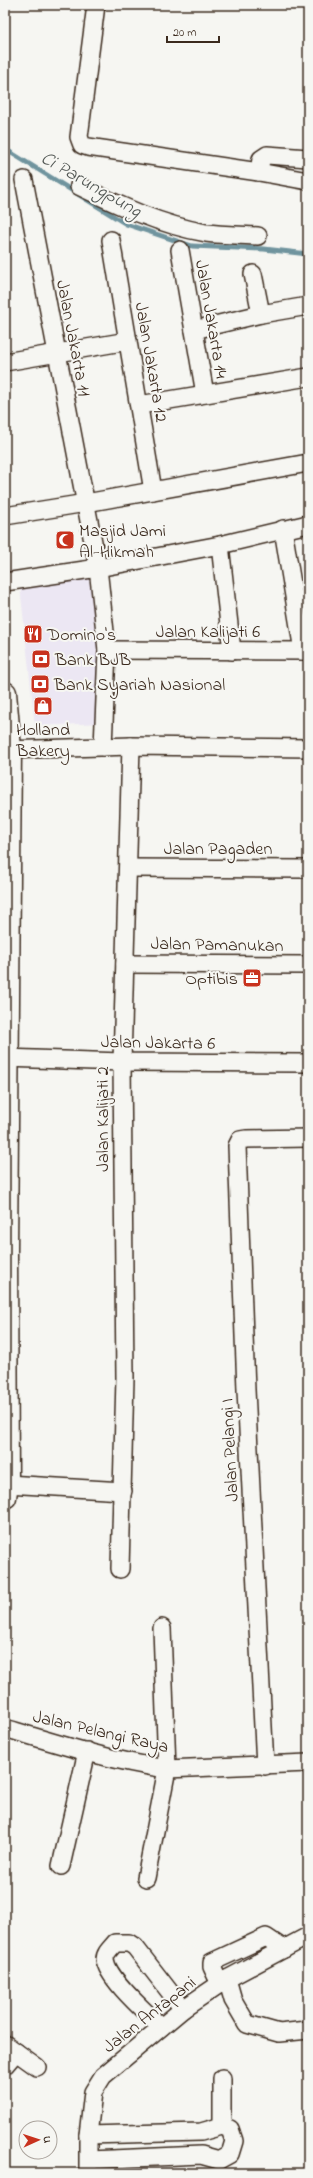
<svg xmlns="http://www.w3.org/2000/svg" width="313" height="2178" font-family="'Indie Flower',sans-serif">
<rect width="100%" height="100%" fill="#f6f6f2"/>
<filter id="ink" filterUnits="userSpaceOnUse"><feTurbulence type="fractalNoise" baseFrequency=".025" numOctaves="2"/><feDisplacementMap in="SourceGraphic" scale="8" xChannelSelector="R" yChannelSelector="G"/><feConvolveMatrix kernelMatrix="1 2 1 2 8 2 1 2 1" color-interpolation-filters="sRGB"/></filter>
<g filter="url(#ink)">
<path fill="#ece7f3" d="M91 574 104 723 35 726 20 586Z"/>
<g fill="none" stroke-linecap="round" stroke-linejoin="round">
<path stroke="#6f949e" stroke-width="5" d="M5 149 126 224 192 246 264 249 308 254"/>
<g stroke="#3b2a1e" stroke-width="20">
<g id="minor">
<path d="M96 5 79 137 82 145 88 147 259 172 308 181"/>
<path d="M259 172 261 159 267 155 308 158"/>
<path d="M24 180 98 568 107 650 103 747"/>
<path d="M79 186C120 206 161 225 206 233 223 235 241 235 258 236"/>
<path d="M111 240 153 491"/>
<path d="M180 250 205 394"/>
<path d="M253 274 261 314"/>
<path d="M194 330 261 314 308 306"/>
<path d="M5 362 128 341"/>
<path d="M139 405 308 377"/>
<path d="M5 516 86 503 308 463"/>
<path d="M283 529 303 651"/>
<path d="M220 545 232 651"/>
<path d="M5 582 98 568 220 545 308 524"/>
<path d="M107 650 308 651"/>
<path d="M5 750 131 746 308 748"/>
<path d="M128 868 308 869"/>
<path d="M125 964 308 965"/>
<path d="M5 1058 122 1062 308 1063"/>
<path d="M7 1484 123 1491"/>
<path d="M120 1569 125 1378 122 1062 131 746"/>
<path d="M5 1728C58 1744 112 1761 167 1769L308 1763"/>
<path d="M265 1766 246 1390 237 1146 240 1140 246 1139 308 1138"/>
<path d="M61 1866 87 1751"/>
<path d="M146 1878 167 1769 162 1628"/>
<path d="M227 1979 233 2000 247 2024 279 2033 308 2030"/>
<path d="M220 1984 212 1967V1962L266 1937 284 1949"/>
<path d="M161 2027C147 2013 107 1979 105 1959 105 1953 111 1948 115 1943H129L135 1947 183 2009"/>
<path d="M5 2044 37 2067"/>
<path d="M5 2065 16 2052"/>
<path d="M88 2135 201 2132 222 2126"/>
<path d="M89 2160 201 2155 219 2160"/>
<path d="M219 2160 230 2154 234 2141 230 2129 222 2126V2078"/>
<path d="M88 2173V2135L93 2092 103 2076 183 2009 227 1979 308 1936"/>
</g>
</g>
<g stroke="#3b2a1e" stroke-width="25">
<path id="major" d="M5 693 10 749 6 1253 7 1484 5 1497"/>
</g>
<use href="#minor" stroke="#f6f6f2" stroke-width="17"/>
<use href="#major" stroke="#f6f6f2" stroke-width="22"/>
</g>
</g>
<defs>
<g id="mosque-square" transform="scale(1)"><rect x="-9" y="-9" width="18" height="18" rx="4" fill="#c8321e" stroke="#f6f6f2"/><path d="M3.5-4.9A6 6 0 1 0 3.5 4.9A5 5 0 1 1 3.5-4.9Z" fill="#fff"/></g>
<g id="restaurant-square" transform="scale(1)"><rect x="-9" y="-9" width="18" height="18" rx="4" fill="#c8321e" stroke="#f6f6f2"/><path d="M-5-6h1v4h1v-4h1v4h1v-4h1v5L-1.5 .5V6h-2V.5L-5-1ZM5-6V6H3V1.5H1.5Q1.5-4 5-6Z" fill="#fff"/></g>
<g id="bank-square" transform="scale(1)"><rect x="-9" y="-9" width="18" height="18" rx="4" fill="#c8321e" stroke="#f6f6f2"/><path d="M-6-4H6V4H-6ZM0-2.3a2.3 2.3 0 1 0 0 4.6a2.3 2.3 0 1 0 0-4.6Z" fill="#fff"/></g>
<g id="shop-square" transform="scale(1)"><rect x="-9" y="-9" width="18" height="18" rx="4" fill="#c8321e" stroke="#f6f6f2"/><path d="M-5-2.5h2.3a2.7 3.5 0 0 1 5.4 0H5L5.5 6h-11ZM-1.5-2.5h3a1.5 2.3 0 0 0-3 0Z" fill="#fff"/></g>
<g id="office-square" transform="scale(1)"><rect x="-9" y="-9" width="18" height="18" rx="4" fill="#c8321e" stroke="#f6f6f2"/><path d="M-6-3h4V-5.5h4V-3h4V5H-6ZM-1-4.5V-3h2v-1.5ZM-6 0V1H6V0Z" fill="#fff"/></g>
</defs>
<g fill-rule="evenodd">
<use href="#mosque-square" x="65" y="540"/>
<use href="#restaurant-square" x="33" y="634"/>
<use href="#bank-square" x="41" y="659"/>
<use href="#bank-square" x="40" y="684"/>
<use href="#shop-square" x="43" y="706"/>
<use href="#office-square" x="252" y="978"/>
</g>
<g text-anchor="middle" stroke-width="4" stroke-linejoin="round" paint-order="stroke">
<g font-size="18" fill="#3b2a1e" stroke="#f6f6f2">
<text transform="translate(212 319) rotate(80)" y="6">Jalan Jakarta 14</text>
<text transform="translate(74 338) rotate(79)" y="6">Jalan Jakarta 11</text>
<text transform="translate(152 362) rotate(80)" y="6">Jalan Jakarta 12</text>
<text x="208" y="637">Jalan Kalijati 6</text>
<text x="218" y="854">Jalan Pagaden</text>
<text transform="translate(217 944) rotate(1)" y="6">Jalan Pamanukan</text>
<text transform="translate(158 1042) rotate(1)" y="6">Jalan Jakarta 6</text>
<text transform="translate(102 1119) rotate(-90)" y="6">Jalan Kalijati 2</text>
<text transform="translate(229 1450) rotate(-93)" y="6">Jalan Pelangi I</text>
<text transform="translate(101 1731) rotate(13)" y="6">Jalan Pelangi Raya</text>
<text transform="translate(149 2014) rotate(-38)" y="6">Jalan Antapani</text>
</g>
<g font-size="18" fill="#3b2a1e" stroke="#f6f6f2" text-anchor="start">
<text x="79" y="536">Masjid Jami<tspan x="79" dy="21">Al-Hikmah</tspan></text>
<text x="47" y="640">Domino's</text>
<text x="55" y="665">Bank BJB</text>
<text x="54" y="690">Bank Syariah Nasional</text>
<text x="43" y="735" text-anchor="middle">Holland<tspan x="43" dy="21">Bakery</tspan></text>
<text x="238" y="984" text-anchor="end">Optibis</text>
</g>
<g font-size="19" font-style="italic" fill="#515653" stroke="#f6f6f2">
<text transform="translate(92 183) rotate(30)" y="7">Ci Parungpung</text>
</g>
</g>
<rect width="313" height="2178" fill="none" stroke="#f6f6f2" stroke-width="20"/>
<rect x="10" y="10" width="293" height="2158" fill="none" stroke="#3b2a1e" stroke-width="1.5" filter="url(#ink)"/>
<g transform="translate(38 2140) rotate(87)"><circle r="19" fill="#f6f6f2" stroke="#aba49d"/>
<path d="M0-3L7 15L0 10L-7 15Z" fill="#c8321e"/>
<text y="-6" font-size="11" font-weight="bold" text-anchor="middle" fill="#3b2a1e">U</text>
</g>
<path d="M167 36v6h52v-6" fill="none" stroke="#3b2a1e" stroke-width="2"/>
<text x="173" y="36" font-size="12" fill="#3b2a1e" stroke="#f6f6f2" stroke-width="3" paint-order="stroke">20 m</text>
</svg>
